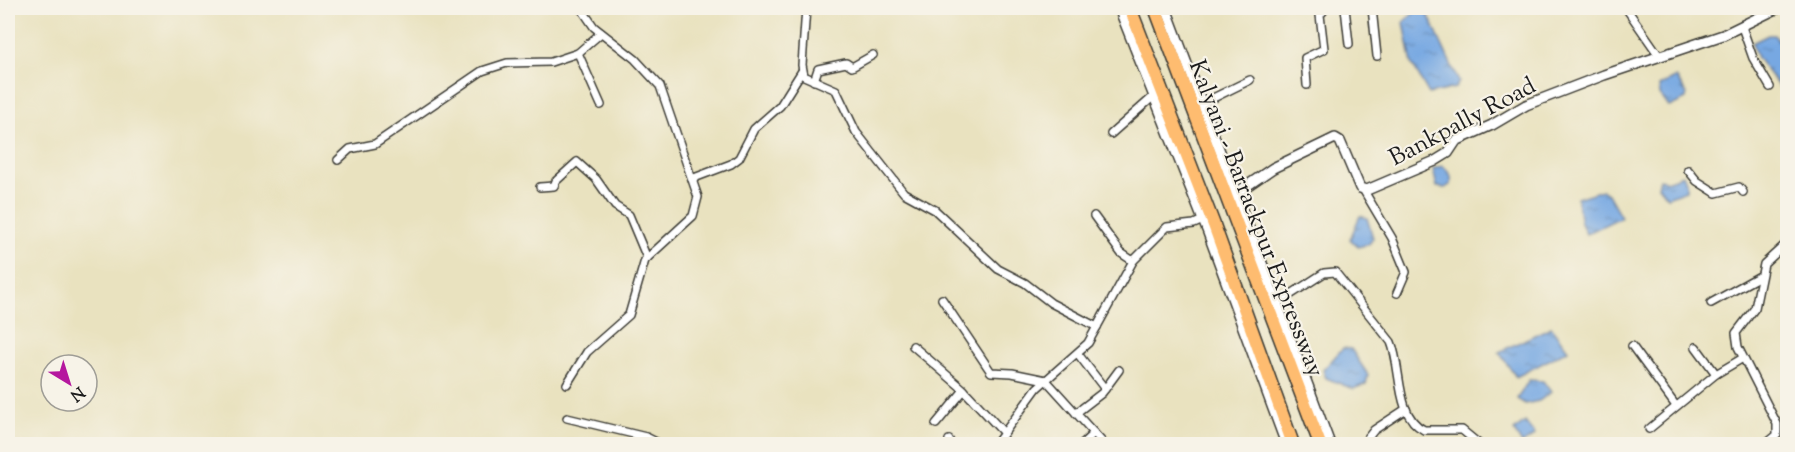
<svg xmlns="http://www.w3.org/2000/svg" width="1795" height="452" font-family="'Sorts Mill Goudy',serif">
<defs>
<pattern id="water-ripples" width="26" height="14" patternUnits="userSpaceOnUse" patternTransform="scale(1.5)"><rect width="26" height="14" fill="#77a8e2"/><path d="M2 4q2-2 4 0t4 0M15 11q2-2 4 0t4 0" fill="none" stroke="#6188b6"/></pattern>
</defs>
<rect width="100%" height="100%" fill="#f7f3e8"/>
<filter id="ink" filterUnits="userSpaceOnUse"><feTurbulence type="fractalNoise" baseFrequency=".0167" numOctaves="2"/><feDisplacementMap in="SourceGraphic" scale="12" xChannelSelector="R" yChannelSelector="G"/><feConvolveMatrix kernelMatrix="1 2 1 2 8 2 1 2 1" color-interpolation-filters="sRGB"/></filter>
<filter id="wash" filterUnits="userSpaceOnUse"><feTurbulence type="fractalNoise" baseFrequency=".008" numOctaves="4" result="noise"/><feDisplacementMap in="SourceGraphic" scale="24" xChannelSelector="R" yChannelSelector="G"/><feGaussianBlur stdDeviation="1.35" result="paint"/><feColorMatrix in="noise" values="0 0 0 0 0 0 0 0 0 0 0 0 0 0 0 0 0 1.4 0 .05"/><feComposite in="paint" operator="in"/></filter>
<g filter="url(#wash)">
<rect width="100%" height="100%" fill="#e9e2bf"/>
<g fill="url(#water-ripples)" stroke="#4a627f" stroke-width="1.5">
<path d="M1416 11 1427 12 1459 82 1455 88 1429 94 1412 64 1404 22Z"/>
<path d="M1768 35H1774L1787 51V82L1779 87 1757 58 1752 43Z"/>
<path d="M1676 77 1687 94 1686 99 1669 107 1660 95 1659 86Z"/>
<path d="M1442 166C1450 171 1452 175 1451 184L1445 188 1437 187 1433 169Z"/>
<path d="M1683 175 1686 182V190L1667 197 1658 186 1660 179 1666 181Z"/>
<path d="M1602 190 1608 194 1621 217 1586 234 1581 223 1577 198Z"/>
<path d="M1360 216 1367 218 1373 238 1369 244 1358 247 1350 239Z"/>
<path d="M1551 327 1568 350 1516 377 1499 352Z"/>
<path d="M1343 348 1351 349 1368 375 1366 384 1353 389 1326 378 1323 370Z"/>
<path d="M1529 380 1543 381 1551 392 1539 401 1525 404 1517 399Z"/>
<path d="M1525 422 1535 435 1522 444 1514 431Z"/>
</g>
</g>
<g filter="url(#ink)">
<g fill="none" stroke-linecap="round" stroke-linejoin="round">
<g stroke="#3b3a34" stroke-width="10">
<g id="minor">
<path d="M806 8 802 65 804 76 836 90 856 132 904 193 935 210 998 269 1025 283 1051 303 1097 327"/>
<path d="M1345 8 1349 44"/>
<path d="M1372 8 1377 56"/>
<path d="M1626 8 1660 57"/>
<path d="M939 11 947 8"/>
<path d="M1742 27 1753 58 1770 87"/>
<path d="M578 53 601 105"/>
<path d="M814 81 818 69 846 63 852 67 873 55"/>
<path d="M1307 85 1305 58 1324 49 1320 15 1326 8"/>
<path d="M1201 104 1250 80"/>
<path d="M1111 134 1154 96"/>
<path d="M338 160 350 149 375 144 482 71 507 63 551 62 578 53 601 33"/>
<path d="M1688 170 1697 181 1716 193 1739 187 1743 192"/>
<path d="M694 178 731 164 739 158 754 129 780 106 802 71"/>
<path d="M540 187 554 186 556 181 577 162 596 179 615 206 629 215 647 258"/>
<path d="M1364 191 1392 238 1406 272 1397 293"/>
<path d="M1094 216 1121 253 1133 261"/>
<path d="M942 299 991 372 1012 373 1046 380 1104 444"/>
<path d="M1711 303 1760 276"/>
<path d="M1276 304 1324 273 1335 272 1391 342C1402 368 1395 416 1424 430H1462L1479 444"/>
<path d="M913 346 962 388 1003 432"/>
<path d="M1632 346 1676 406"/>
<path d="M1696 347 1716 374"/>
<path d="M1078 354 1105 389"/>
<path d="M567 384 587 352 629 315 645 260 693 216 698 197 660 86 635 59 594 27 581 8"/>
<path d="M1076 413 1102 393 1119 370"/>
<path d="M567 418 646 437 660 444"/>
<path d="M936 424 964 390"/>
<path d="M1649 429 1716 374 1743 358"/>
<path d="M949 440 951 444"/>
<path d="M996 444 1037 388 1088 343 1133 261 1167 227 1194 224 1203 220"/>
<path d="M1082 444 1094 433"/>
<path d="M1363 444 1374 430 1406 409"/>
<path d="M1766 444 1777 435V424L1738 347 1736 333 1755 308 1764 264 1788 242"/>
</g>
</g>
<g stroke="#3b3a34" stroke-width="12">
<g id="tertiary">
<path d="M1119 8 1207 230 1286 444"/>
<path d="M1166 8 1330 444"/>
<path d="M1235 194 1273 168 1335 138 1340 141 1360 188 1367 190 1435 161 1448 153 1456 141 1492 125 1526 105 1604 75 1723 35 1778 8"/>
</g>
</g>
<g stroke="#3b3a34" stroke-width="15">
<g id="trunk">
<path d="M1130 8 1214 225 1293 444"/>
<path d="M1155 8 1320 444"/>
</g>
</g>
<use href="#minor" stroke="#fff" stroke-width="7"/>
<use href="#tertiary" stroke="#fff" stroke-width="9"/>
<use href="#trunk" stroke="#febc70" stroke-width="12"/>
</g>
</g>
<g text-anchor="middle" stroke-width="4.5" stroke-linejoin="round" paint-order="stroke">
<g font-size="24" fill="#1c1c1c" stroke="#f7f3e8">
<text transform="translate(1462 121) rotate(-28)" y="8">Bankpally Road</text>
<text transform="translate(1257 218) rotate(69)" y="8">Kalyani - Barrackpur Expressway</text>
</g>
</g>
<rect width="1795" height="452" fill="none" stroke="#f7f3e8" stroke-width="30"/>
<g transform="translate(69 383) rotate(142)"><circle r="28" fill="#f7f3e8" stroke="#9f9d96" stroke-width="1.5"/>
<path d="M0-4.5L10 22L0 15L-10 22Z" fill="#b5179e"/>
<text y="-9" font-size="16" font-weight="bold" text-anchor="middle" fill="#1c1c1c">N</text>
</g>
</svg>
